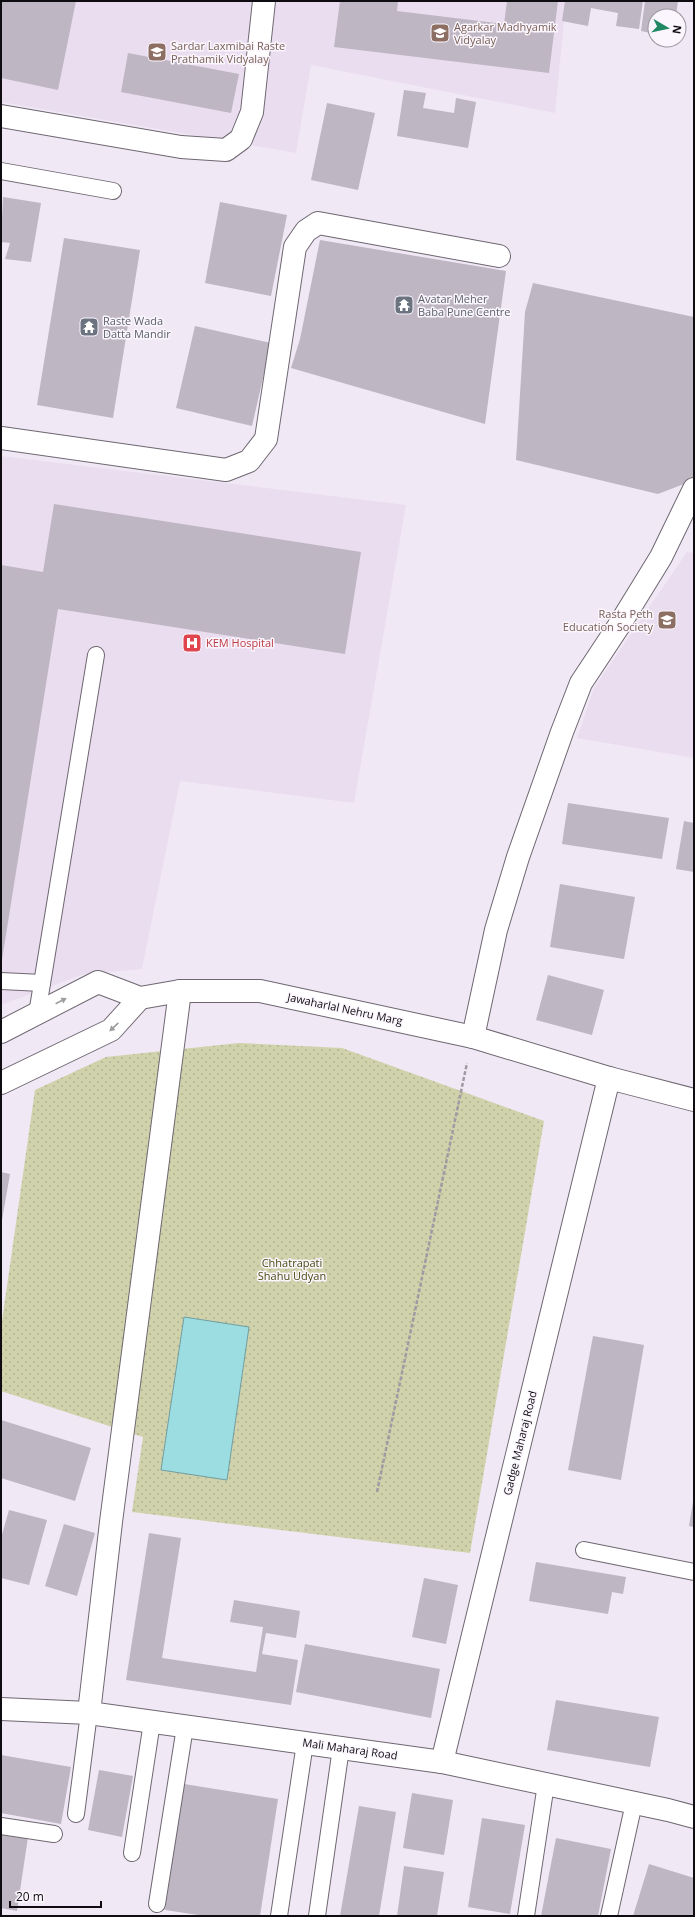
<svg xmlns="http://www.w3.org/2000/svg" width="695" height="1917" font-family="'Open Sans',sans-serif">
<defs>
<pattern id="grass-dots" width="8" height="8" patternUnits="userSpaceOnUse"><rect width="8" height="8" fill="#cfd2aa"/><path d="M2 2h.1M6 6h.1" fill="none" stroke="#b1b391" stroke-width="1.8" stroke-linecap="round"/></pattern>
</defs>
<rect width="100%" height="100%" fill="#f0e8f4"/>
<g fill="#eaddf0">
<path d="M1 1H566L555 113 311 65 296 153 1 102Z"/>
<path d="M1 456 406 505 354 803 180 781 142 969 84 974 1 1005Z"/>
<path d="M687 552 694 553V758L577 738 594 688Z"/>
</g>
<path fill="url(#grass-dots)" d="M239 1043 342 1048 544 1121 470 1553 132 1512 143 1437 1 1391V1328L35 1090 106 1057Z"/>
<path fill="#9bdde1" stroke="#719ea2" d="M184 1317 249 1327 227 1480 161 1470Z"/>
<g fill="#beb6c2">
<path d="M1 1H76L58 90 1 78Z"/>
<path d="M340 1H398L397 11 504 24 507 1H558L549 73 334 47Z"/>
<path d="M565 1H643L639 29 616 26 618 13 591 8 588 26 562 21Z"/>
<path d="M645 1H678L676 16H655V34L641 31Z"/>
<path d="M128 53 239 74 231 113 121 92Z"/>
<path d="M404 90 426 93 423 108 454 113 456 98 476 102 468 148 397 136Z"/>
<path d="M327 103 375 113 358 190 311 180Z"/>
<path d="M3 197 41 203 31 262 5 259 10 243 1 242Z"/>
<path d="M220 202 287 215 271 296 205 283Z"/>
<path d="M64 238 140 250 113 418 37 405Z"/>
<path d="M320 240 506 271 485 424 291 368 300 339Z"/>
<path d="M533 283 694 317V480L658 494 516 460 525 312Z"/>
<path d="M195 326 271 343 252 426 176 408Z"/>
<path d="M54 504 361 552 345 654 58 609 1 966V565L43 572Z"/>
<path d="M568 803 669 818 662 859 562 844Z"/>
<path d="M684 821 694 823V872L676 869Z"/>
<path d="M560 884 635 897 624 959 550 947Z"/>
<path d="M548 975 604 990 592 1035 536 1020Z"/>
<path d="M1 1172 10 1174 2 1220H1Z"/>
<path d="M593 1336 644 1345 621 1480 568 1470Z"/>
<path d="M1 1420 91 1448 75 1501 1 1478Z"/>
<path d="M693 1502 694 1503V1527L689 1526Z"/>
<path d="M9 1510 47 1520 29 1585 1 1578V1538Z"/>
<path d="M64 1524 95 1533 77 1596 45 1586Z"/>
<path d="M149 1533 181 1538 162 1658 256 1672 263 1627 230 1622 234 1600 300 1611 296 1638 266 1633 262 1654 298 1660 291 1705 126 1680Z"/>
<path d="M536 1562 626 1577 623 1594 612 1592 608 1614 529 1601Z"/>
<path d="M424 1578 458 1585 446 1644 412 1637Z"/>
<path d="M305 1644 440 1669 431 1718 296 1692Z"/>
<path d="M556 1700 659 1717 650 1767 547 1750Z"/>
<path d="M1 1755 71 1767 61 1824 1 1813Z"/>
<path d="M99 1770 133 1776 122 1837 88 1830Z"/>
<path d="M184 1784 278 1799 260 1916H205L165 1910Z"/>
<path d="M412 1793 453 1800 444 1855 403 1848Z"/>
<path d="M359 1806 396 1812 379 1916H340Z"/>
<path d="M482 1818 525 1825 510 1914 468 1907Z"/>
<path d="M1 1833 28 1837 17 1911 1 1908Z"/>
<path d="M556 1838 611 1849 598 1916H541Z"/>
<path d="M649 1864 694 1878V1916H633Z"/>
<path d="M404 1866 444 1872 437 1916H397Z"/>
</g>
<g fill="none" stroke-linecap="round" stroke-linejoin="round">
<g stroke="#6e6771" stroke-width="18">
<g id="lane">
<path d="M1 171 113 191"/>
<path d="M1 981 42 983"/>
<path d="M37 1014 96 655"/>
<path d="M584 1550 694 1572"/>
<path d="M76 1814 89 1713"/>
<path d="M1 1826 54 1834"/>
<path d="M132 1853 152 1722"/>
<path d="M157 1904 185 1727"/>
<path d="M279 1916 305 1743"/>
<path d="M317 1916 341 1748"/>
<path d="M526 1916 546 1784"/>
<path d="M609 1916 634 1803"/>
</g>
</g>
<g stroke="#6e6771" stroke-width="24">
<g id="street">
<path d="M1 116 181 147 226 150 241 139 252 112 264 1"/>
<path d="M1 438 226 470 249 461 266 439 295 247 306 231 318 223 499 256"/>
<path d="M473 1037 496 930 518 857 562 732 581 683 618 627 661 557 694 489"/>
<path d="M1 1709 89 1713 442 1762 668 1810 694 1817"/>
<path d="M89 1713 111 1522 180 991"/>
<path d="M442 1762 609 1078"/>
</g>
</g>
<g stroke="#6e6771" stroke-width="24">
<g id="primary">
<path d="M1 1032 98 982 140 998 180 991H260L473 1037 609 1078 694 1100"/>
<path d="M1 1083 111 1030 140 998"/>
</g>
</g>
<path stroke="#a09aa4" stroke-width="2.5" stroke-dasharray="4 2" stroke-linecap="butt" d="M377 1492 467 1063"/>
<use href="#lane" stroke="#fff" stroke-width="16"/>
<use href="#street" stroke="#fff" stroke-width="22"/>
<use href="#primary" stroke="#fff" stroke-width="22"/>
</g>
<defs><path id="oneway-solid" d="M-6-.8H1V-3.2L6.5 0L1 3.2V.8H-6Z"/></defs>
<g fill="#9f9e9f">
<use href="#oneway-solid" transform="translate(61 1001) rotate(-27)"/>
<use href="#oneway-solid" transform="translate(114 1027) rotate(137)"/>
</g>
<defs>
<g id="school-square" transform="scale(1)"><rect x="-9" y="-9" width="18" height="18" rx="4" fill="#8d6e63" stroke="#fbf6fe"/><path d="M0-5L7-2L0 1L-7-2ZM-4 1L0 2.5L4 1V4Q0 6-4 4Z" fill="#fff"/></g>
<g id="temple-square" transform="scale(1)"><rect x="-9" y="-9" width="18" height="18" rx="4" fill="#6b7280" stroke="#fbf6fe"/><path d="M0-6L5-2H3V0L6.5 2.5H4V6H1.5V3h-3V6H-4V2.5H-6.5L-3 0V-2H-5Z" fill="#fff"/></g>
<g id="hospital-square" transform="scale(1)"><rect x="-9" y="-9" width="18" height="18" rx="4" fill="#e0444e" stroke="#fbf6fe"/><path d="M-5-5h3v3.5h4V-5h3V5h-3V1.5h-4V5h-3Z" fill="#fff"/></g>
</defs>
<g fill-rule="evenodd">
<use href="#school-square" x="440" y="33"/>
<use href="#school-square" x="157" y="52"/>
<use href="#temple-square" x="404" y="305"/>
<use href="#temple-square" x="89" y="327"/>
<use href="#school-square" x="667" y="620"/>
<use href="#hospital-square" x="192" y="643"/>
</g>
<g text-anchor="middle" stroke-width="3" stroke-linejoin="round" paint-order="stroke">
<g font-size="11" fill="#785e54" stroke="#fbf6fe" text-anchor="start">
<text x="454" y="31">Agarkar Madhyamik<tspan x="454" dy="13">Vidyalay</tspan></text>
<text x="171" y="50">Sardar Laxmibai Raste<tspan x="171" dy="13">Prathamik Vidyalay</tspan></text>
<text x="653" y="618" text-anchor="end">Rasta Peth<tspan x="653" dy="13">Education Society</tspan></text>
</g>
<g font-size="11" fill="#5b616d" stroke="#fbf6fe" text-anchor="start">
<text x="418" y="303">Avatar Meher<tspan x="418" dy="13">Baba Pune Centre</tspan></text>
<text x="103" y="325">Raste Wada<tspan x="103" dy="13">Datta Mandir</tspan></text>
</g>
<g font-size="11" fill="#be3a42" stroke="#fbf6fe" text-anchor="start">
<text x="206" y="647">KEM Hospital</text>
</g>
<g font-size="11" fill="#0e0c10" stroke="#fbf6fe">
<text transform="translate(345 1009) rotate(12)" y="4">Jawaharlal Nehru Marg</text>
<text transform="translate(520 1443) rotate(-76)" y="4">Gadge Maharaj Road</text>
<text transform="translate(350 1749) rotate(8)" y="4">Mali Maharaj Road</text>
</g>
<g font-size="11" fill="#494b11" stroke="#fbf6fe">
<text x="292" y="1267">Chhatrapati<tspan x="292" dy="13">Shahu Udyan</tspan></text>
</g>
</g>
<rect width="695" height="1917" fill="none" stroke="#0e0c10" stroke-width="4"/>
<g transform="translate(667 28) rotate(99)"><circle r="19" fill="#fbf6fe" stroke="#9c989f"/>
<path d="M0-3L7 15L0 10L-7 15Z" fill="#208863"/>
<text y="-6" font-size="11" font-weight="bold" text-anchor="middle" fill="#0e0c10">N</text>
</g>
<path d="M10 1901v6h91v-6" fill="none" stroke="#0e0c10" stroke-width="2"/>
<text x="16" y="1901" font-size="12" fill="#0e0c10" stroke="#fbf6fe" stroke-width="3" paint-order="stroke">20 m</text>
</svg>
